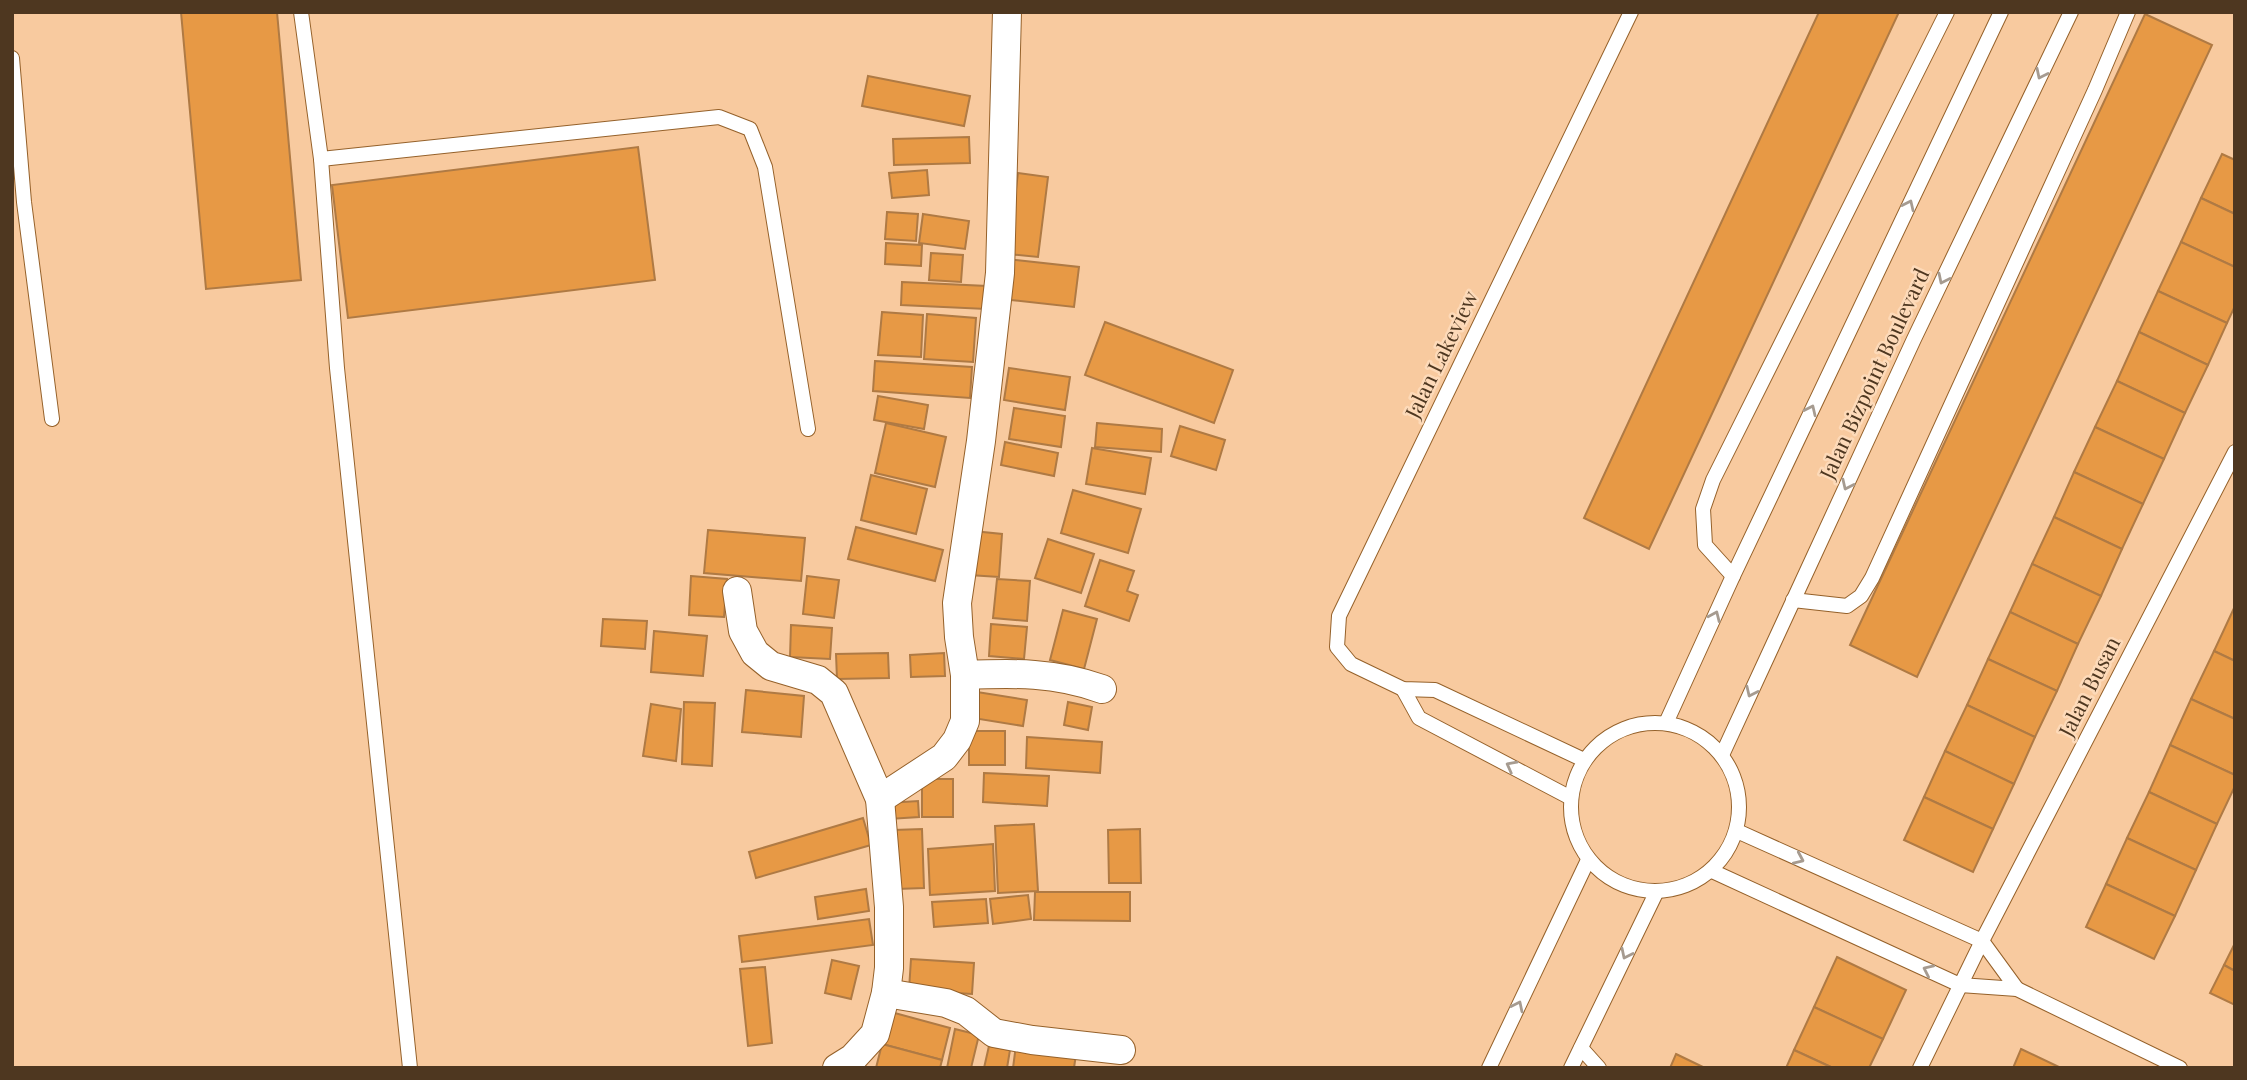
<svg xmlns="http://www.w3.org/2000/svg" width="2247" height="1080" font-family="'Playfair Display',serif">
<rect width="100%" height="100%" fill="#f8ca9f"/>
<g fill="#e79945" stroke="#af7a44" stroke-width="2">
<path d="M181 12H277L301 280 206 289Z"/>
<path d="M1819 12H1899L1649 549 1584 518Z"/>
<path d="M2145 14 2212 45 1917 677 1850 645Z"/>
<path d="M868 76 970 96 964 126 862 106Z"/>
<path d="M969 137 970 163 894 165 893 139Z"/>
<path d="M638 147 655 280 348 318 332 185Z"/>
<path d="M2222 154 2235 160V214L2201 198Z"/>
<path d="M927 170 929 195 892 198 889 173Z"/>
<path d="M1018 173 1048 177 1038 257 1008 254Z"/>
<path d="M2201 198 2235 214V267L2181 242Z"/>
<path d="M887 212 918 214 916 241 885 239Z"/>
<path d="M923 214 969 221 965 249 919 243Z"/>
<path d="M2181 242 2235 267V306L2227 323 2158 291Z"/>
<path d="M886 243 922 245 921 266 885 264Z"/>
<path d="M931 253 963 255 961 282 929 280Z"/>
<path d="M1007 259 1079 267 1074 307 1002 299Z"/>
<path d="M902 282 987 286 986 309 901 305Z"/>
<path d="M2158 291 2227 323 2208 365 2139 332Z"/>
<path d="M882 312 923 315 921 357 878 355Z"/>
<path d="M927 314 976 318 973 362 924 359Z"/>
<path d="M1105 322 1233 370 1214 423 1085 375Z"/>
<path d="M2139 332 2208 365 2185 413 2117 381Z"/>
<path d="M875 361 972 367 970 398 873 391Z"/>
<path d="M1009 368 1070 377 1065 410 1004 400Z"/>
<path d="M2117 381 2185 413 2164 459 2095 427Z"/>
<path d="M878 396 928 405 924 429 874 420Z"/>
<path d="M1014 408 1065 416 1061 447 1009 439Z"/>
<path d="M886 423 946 437 935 487 875 473Z"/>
<path d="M1097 423 1162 429 1161 452 1095 447Z"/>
<path d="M1180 426 1225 440 1216 470 1171 456Z"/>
<path d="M2095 427 2164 459 2143 504 2074 472Z"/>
<path d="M1005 442 1058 453 1054 476 1001 465Z"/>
<path d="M1092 448 1151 458 1145 494 1086 484Z"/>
<path d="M2074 472 2143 504 2122 549 2054 517Z"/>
<path d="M871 475 927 489 916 534 861 520Z"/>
<path d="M1073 490 1141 509 1128 553 1061 533Z"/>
<path d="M2054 517 2122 549 2101 596 2032 564Z"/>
<path d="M856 527 943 550 935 581 848 559Z"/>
<path d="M708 530 805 538 801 581 704 573Z"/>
<path d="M973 531 1002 534 999 577 969 575Z"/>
<path d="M1048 539 1094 554 1081 593 1035 578Z"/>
<path d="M1100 560 1134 571 1127 591 1138 595 1129 621 1085 606Z"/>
<path d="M2032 564 2101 596 2078 644 2010 612Z"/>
<path d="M691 576 727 579 724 617 689 615Z"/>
<path d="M807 576 839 580 834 618 803 614Z"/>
<path d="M997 579 1030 581 1027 621 993 618Z"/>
<path d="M2235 606V661L2214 651Z"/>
<path d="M1063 610 1097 619 1084 669 1050 660Z"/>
<path d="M2010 612 2078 644 2057 691 1988 659Z"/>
<path d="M603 619 647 621 645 649 601 646Z"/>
<path d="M991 624 1027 627 1024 659 989 656Z"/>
<path d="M791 625 832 628 830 659 790 657Z"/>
<path d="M654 631 707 636 703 676 651 672Z"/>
<path d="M2214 651 2235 661V719L2191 699Z"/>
<path d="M888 653 889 678 837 679 836 654Z"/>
<path d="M944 653 945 676 911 677 910 655Z"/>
<path d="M1988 659 2057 691 2035 737 1967 705Z"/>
<path d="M746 690 804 696 801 737 742 732Z"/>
<path d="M977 692 1027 700 1023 726 973 718Z"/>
<path d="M2191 699 2235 719V775L2170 745Z"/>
<path d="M684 702 715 703 712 766 682 764Z"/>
<path d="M1068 702 1092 707 1088 730 1064 725Z"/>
<path d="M651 704 681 709 676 761 643 756Z"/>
<path d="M1967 705 2035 737 2014 784 1945 751Z"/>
<rect x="969" y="731" width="36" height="34"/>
<path d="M1027 737 1102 742 1100 773 1026 768Z"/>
<path d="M2170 745 2235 775V786L2217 824 2149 792Z"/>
<path d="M1945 751 2014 784 1993 829 1924 797Z"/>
<path d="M984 773 1049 776 1047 806 983 802Z"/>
<rect x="922" y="779" width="31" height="38"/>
<path d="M2149 792 2217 824 2196 870 2127 838Z"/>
<path d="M1924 797 1993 829 1973 872 1904 840Z"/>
<path d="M918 801 919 817 889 819 888 803Z"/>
<path d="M863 818 871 845 756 878 749 852Z"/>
<path d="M1034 824 1038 891 998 893 995 826Z"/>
<path d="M922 829 924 888 897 889 894 830Z"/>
<path d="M1140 829 1141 883H1109L1108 830Z"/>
<path d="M2127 838 2196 870 2175 916 2106 884Z"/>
<path d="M993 844 995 891 930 895 928 849Z"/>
<path d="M2106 884 2175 916 2154 959 2086 927Z"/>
<path d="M866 889 869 911 818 919 815 897Z"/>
<path d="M1035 892H1130V921L1034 920Z"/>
<path d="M1028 895 1031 919 993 924 990 899Z"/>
<path d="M986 899 988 923 934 927 932 902Z"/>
<path d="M869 919 873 945 742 962 739 936Z"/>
<path d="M2235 943V971L2224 965Z"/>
<path d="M1837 957 1906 990 1883 1039 1814 1007Z"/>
<path d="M911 959 974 963 972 994 909 990Z"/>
<path d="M832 960 859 966 851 999 825 993Z"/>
<path d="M2224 965 2235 971V1005L2210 993Z"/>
<path d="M765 967 772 1043 748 1046 740 969Z"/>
<path d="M1814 1007 1883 1039 1869 1068H1833L1794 1050Z"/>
<path d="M891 1012 950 1028 942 1060 882 1044Z"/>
<path d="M955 1029 979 1035 971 1068H947Z"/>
<path d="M882 1044 942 1060 940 1068H876Z"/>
<path d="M1016 1045 1076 1054 1074 1068H1013Z"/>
<path d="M989 1046 1010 1050 1007 1068H984Z"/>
<path d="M2021 1049 2061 1068H2013Z"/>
<path d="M1794 1050 1833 1068H1786Z"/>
<path d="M1676 1054 1705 1068H1670Z"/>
</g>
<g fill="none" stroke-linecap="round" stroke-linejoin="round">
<g stroke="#95612a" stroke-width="16">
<g id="service">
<path d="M301 12 321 159 337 368 410 1068"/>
<path d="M12 58 24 202 52 419"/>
<path d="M321 159 719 117 750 129 765 167 808 429"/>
<path d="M1733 576 1705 545 1703 509 1713 480 1947 12"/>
<path d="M1793 600 1847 606 1861 596 1872 578 2095 90 2128 12"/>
<path d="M1403 689 1419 718 1571 798"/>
<circle cx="1655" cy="807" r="84"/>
<path d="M1666 723 1733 576 2001 12"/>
<path d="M1722 755 1914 339 2071 12"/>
<path d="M1584 760 1435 690 1403 689 1351 664 1337 647 1339 616 1631 12"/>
<path d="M1737 831 1982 941 2017 989"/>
<path d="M1712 871 1960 985 2017 989 2180 1068"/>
<path d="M1581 1048 1599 1068"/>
<path d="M1489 1068 1588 860"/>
<path d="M1571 1068 1656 893"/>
<path d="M1920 1068 1982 941 2235 452"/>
</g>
</g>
<g stroke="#95612a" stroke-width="30">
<g id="minor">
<path d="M737 591 743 631 755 653 771 666 818 680 834 693 880 799 889 907V968L886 993 875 1034 853 1058 837 1068"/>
<path d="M965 675C1014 673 1055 672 1102 689"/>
<path d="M880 799 944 757 957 740 965 721V675L959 637 957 603 981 441 1000 273 1007 12"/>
<path d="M886 993 946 1003 966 1011 994 1033 1032 1040 1121 1050"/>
</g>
</g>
<use href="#service" stroke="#fff" stroke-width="14"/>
<use href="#minor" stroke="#fff" stroke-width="28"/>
</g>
<defs><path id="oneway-chevron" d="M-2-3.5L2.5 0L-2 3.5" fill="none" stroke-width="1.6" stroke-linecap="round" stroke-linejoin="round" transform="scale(1.75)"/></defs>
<g stroke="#a69b90">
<use href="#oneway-chevron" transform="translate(2041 74) rotate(116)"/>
<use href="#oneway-chevron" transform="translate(1909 205) rotate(-65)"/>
<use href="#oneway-chevron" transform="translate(1943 279) rotate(116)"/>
<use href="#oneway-chevron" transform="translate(1811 410) rotate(-65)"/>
<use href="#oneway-chevron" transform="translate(1847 485) rotate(115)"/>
<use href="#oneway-chevron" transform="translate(1715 616) rotate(-66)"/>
<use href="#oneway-chevron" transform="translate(1751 692) rotate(115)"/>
<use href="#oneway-chevron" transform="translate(1511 766) rotate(-152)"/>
<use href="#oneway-chevron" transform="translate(1799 859) rotate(24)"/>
<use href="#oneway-chevron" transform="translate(1626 954) rotate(116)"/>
<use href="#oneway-chevron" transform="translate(1928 970) rotate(-155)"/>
<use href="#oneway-chevron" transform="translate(1518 1006) rotate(-64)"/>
</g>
<g text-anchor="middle" stroke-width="5" stroke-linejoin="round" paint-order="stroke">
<g font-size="21" fill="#4e3720" stroke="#fddab9">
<text transform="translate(1442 355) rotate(-64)" y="7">Jalan Lakeview</text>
<text transform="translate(1875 374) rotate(-65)" y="7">Jalan Bizpoint Boulevard</text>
<text transform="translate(2090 687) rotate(-63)" y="7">Jalan Busan</text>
</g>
</g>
<rect width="2247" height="1080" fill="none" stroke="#4e3720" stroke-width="28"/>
</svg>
